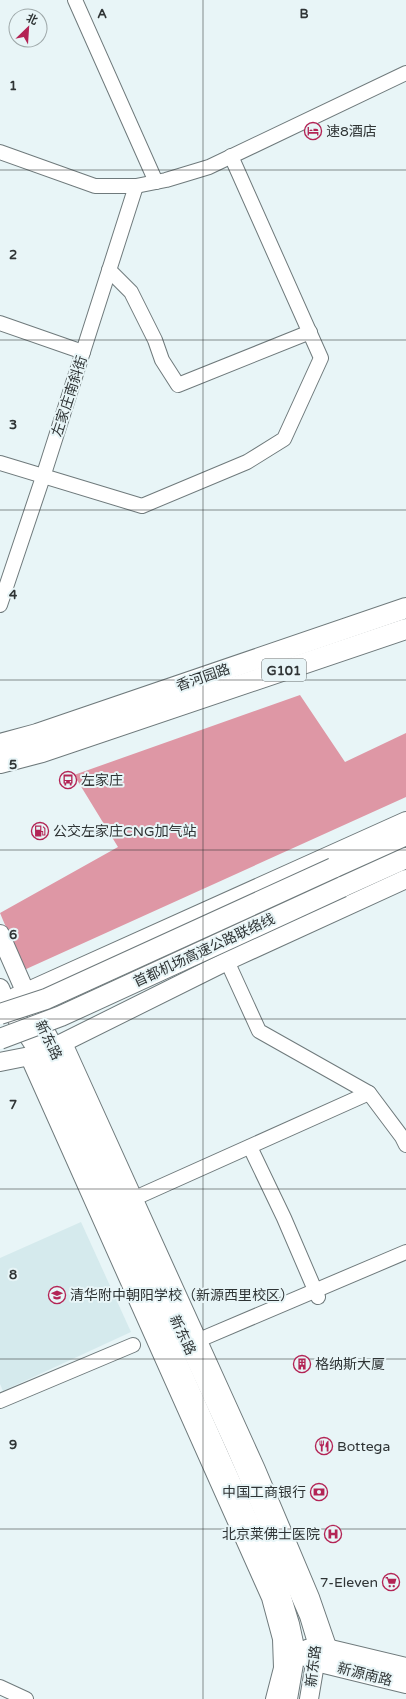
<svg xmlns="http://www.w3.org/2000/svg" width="406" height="1699" font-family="'Varela Round','Noto Sans SC',sans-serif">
<rect width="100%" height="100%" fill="#e8f5f7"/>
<path fill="#d5eaed" d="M81 1222 131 1332 3 1391 0 1384V1258Z"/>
<path fill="#de97a5" d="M300 695 345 762 406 733V797L24 970 0 913 118 847 74 775Z"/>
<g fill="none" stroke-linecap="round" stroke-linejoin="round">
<g stroke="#6f7a7c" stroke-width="16">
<g id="minor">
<path d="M75 0 156 182"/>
<path d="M0 152 95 186H136L166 180 209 167 406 73"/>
<path d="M109 270 131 292 155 340 162 360 178 385 310 332"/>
<path d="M0 323 83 352"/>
<path d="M0 463 142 506 247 462 284 439 321 358 231 156"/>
<path d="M0 605 43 477 136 186"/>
<path d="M227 961 259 1031 369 1093 402 1137 406 1145"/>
<path d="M65 1043 258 1469 312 1597 330 1649 329 1656"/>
<path d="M27 1056 269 1598 280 1639 281 1668 273 1699"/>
<path d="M250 1147 284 1218 318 1297"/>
<path d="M135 1198 369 1093"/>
<path d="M199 1340 406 1252"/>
<path d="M0 1401 133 1345"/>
<path d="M0 1687 26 1699"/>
</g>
</g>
<g stroke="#6f7a7c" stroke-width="20">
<g id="major">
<path d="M0 934 25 991 54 1048 235 1446 309 1616 318 1646 309 1699"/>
<path d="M0 988 6 1002 40 1054 280 1591 290 1624 296 1652 288 1699"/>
<path d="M15 997 406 821"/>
<path d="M0 1062 40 1054 227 961 406 879"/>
<path d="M307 1649 318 1646 406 1667"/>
<path d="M306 1657 316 1662 406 1684"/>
</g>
</g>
<g stroke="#6f7a7c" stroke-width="22">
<g id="highway">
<path d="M0 744 37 734 406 608"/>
<path d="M0 763 42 752 406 629"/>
<path d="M333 868 406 835"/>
<path d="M342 887 406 858"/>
</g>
</g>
<use href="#minor" stroke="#fff" stroke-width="14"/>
<use href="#major" stroke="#fff" stroke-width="18"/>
<use href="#highway" stroke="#fff" stroke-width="20"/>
<g stroke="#6f7a7c" stroke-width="22" stroke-linecap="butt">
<g id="highway-bridge">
<path d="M0 1014 46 999 333 868"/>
<path d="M0 1039 61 1016 342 887"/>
</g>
</g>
<use href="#highway-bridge" stroke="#fff" stroke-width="20"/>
</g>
<path fill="none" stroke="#2f3435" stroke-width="1" stroke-opacity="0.55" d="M203 0V1699M0 170H406M0 340H406M0 510H406M0 680H406M0 850H406M0 1019H406M0 1189H406M0 1359H406M0 1529H406"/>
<defs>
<g id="hotel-ring" transform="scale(0.9)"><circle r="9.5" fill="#e8f5f7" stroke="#b32455" stroke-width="1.5"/><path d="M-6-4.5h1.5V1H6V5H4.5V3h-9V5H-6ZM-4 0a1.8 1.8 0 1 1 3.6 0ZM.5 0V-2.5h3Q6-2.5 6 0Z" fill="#b32455"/></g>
<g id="bus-ring" transform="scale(0.9)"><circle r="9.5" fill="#e8f5f7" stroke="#b32455" stroke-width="1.5"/><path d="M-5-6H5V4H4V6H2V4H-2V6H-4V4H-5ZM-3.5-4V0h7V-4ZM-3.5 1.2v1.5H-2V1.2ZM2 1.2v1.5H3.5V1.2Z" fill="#b32455"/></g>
<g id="fuel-ring" transform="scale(0.9)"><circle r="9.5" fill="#e8f5f7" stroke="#b32455" stroke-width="1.5"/><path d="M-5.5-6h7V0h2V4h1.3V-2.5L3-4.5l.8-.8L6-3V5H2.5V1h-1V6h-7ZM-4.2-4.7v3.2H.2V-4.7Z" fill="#b32455"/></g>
<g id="school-ring" transform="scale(0.9)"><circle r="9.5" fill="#e8f5f7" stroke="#b32455" stroke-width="1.5"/><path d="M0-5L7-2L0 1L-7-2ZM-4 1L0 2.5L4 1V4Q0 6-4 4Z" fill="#b32455"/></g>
<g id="building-ring" transform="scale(0.9)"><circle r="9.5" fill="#e8f5f7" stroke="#b32455" stroke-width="1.5"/><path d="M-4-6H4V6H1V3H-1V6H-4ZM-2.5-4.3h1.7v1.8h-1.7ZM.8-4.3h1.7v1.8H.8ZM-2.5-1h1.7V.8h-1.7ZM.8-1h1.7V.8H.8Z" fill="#b32455"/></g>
<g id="restaurant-ring" transform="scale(0.9)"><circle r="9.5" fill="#e8f5f7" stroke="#b32455" stroke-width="1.5"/><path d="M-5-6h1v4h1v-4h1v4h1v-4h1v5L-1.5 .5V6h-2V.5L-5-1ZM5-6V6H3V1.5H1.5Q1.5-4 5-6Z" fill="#b32455"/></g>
<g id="bank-ring" transform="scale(0.9)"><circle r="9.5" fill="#e8f5f7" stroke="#b32455" stroke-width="1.5"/><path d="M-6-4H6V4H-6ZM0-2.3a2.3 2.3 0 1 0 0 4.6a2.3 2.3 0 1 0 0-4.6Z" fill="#b32455"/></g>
<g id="hospital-ring" transform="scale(0.9)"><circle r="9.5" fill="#e8f5f7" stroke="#b32455" stroke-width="1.5"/><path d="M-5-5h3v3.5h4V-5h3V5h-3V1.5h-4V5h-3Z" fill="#b32455"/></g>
<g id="supermarket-ring" transform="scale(0.9)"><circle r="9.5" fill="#e8f5f7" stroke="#b32455" stroke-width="1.5"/><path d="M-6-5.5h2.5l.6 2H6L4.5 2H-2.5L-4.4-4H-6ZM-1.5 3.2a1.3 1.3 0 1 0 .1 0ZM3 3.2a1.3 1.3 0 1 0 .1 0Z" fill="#b32455"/></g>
</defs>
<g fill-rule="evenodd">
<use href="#hotel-ring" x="313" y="131"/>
<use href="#bus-ring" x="68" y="780"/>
<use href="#fuel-ring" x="40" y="831"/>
<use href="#school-ring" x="57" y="1295"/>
<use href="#building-ring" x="302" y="1364"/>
<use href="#restaurant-ring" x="324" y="1446"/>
<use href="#bank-ring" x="319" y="1492"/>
<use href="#hospital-ring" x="333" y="1534"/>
<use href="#supermarket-ring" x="391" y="1582"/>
</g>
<g text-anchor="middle" stroke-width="4" stroke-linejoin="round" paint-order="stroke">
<rect fill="#e8f5f7" stroke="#666e6f" stroke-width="1" x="262" y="659" width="44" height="22" rx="3"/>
<g font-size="13" font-weight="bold" fill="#2f3435">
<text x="284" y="675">G101</text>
</g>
<g font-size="14" fill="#2f3435" stroke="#e8f5f7" text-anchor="start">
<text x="326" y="136">速8酒店</text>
<text x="81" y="785">左家庄</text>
<text x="53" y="836">公交左家庄CNG加气站</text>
<text x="70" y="1300">清华附中朝阳学校（新源西里校区）</text>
<text x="315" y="1369">格纳斯大厦</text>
<text x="337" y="1451">Bottega</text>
<text x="306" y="1497" text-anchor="end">中国工商银行</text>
<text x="320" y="1539" text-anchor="end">北京莱佛士医院</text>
<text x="378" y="1587" text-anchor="end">7-Eleven</text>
</g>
<g font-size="14" fill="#2f3435" stroke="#e8f5f7">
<text transform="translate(69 396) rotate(-72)" y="5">左家庄南斜街</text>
<text transform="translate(203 677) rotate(-19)" y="5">香河园路</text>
<text transform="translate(204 950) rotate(-25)" y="5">首都机场高速公路联络线</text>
<text transform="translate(49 1040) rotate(64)" y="5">新东路</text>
<text transform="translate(183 1335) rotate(65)" y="5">新东路</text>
<text transform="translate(313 1666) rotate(-83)" y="5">新东路</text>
<text transform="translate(365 1674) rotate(14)" y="5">新源南路</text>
</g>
</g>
<g font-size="13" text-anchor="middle" font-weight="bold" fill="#2f3435" stroke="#e8f5f7" stroke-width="4" stroke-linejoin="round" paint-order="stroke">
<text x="102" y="18">A</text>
<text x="304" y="18">B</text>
<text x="13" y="90">1</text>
<text x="13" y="259">2</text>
<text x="13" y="429">3</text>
<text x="13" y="599">4</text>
<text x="13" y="769">5</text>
<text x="13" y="939">6</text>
<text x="13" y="1109">7</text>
<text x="13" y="1279">8</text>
<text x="13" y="1449">9</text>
</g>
<g transform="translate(28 28) rotate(25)"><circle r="19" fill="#e8f5f7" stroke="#9ea8a9"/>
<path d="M0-3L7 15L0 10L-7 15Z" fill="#b32455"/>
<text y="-6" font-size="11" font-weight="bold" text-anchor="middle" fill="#2f3435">北</text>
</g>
</svg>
